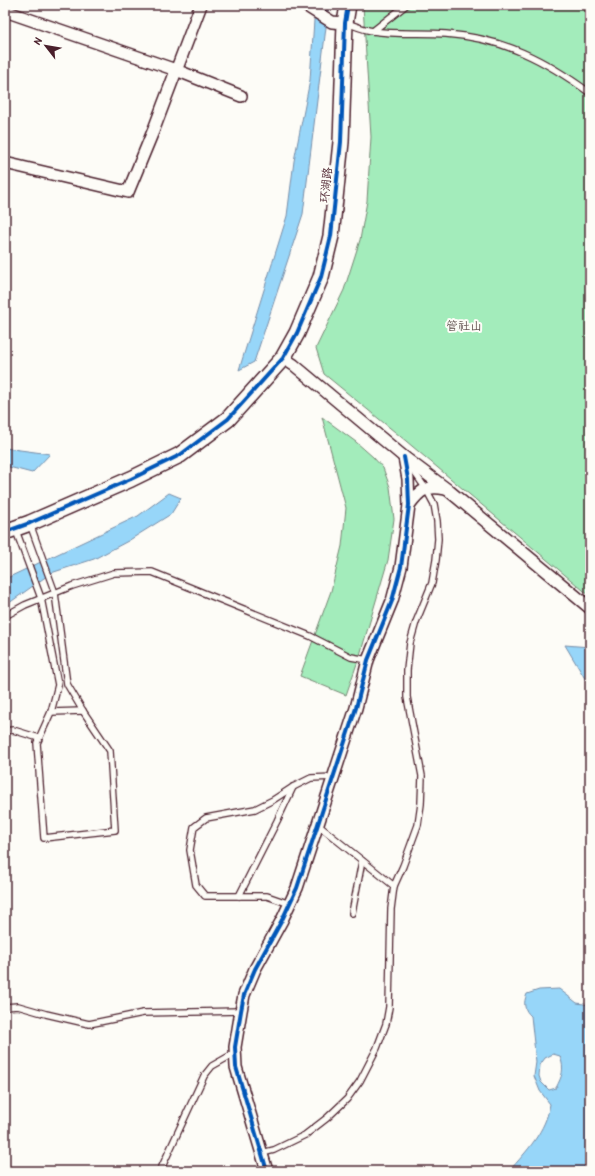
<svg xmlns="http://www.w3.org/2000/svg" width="595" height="1176" font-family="'Patrick Hand','LXGW WenKai TC',sans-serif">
<rect width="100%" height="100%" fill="#fdfcf7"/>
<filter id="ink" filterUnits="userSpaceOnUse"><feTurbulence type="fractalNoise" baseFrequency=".025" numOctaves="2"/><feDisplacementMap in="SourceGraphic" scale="8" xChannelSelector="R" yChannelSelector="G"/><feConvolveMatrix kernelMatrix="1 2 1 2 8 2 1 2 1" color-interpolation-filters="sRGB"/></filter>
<g filter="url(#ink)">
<g fill="#a3ecbb" stroke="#768673">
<path d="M363 5H590V596L406 441 324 374 316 348 344 290 360 240 367 201 371 137Z"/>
<path d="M322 417 356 442 373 457 383 468 390 487 394 519 388 560 360 655 346 695 300 676 331 591 342 546 346 508Z"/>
</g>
<g fill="#97d6f9" stroke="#788da7" fill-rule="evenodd">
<path d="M315 5H328V11L303 214 254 362 239 370 287 216 294 161 310 80Z"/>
<path d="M5 448 50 454 32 473 5 466Z"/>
<path d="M169 493 181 498 171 514 128 541 94 559 51 573 5 606V579L138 516Z"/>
<path d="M565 645 590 647V687Z"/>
<path d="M559 989 577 1003 590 1005V1171H509C527 1151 546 1131 550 1104L540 1091 534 1076 536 1062 531 1016C524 1010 523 1003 527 994L539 990ZM553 1054 560 1056C565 1070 562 1076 556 1088L549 1090 541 1082 539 1076 540 1065 545 1058Z"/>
</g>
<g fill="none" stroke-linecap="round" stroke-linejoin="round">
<g stroke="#4a1f2b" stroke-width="8">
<g id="lane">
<path d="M347 23C355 26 364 30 373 31 397 35 422 32 446 34 503 38 545 60 590 93"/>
<path d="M373 31 406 5"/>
<path d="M15 528 41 598 58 685 51 712 37 743 44 838 115 830 110 751 83 711 67 684 55 593 30 524"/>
<path d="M5 616 25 605 72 586 114 573 152 572 310 636 351 657 368 660"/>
<path d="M51 712 83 711"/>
<path d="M5 731 13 730 39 738"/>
<path d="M318 825 394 886"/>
<path d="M239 896 277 821 293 787"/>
<path d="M290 904 267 896H205L196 885 190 850 194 827 206 818 255 809 273 800 293 787 311 778 334 777"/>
<path d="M352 913 362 861"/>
<path d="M5 1007 18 1006 46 1014 89 1024 143 1013 241 1011"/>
<path d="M262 1153 274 1150 305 1135 327 1118 347 1099 360 1081 377 1048 386 1024 389 1007 391 909 394 886 403 866 418 825 421 804 422 776 407 697V670L410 643 416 622 432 583 436 560 438 539 437 521 434 504 426 489 410 466"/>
<path d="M160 1171 204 1076 212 1066 235 1053"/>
</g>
</g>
<g stroke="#4a1f2b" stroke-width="14">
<g id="street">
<path d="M305 5 332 22 345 23"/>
<path d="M5 11 176 70 241 96"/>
<path d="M5 163 128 192 154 129 201 5"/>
<path d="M283 358 294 365 404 457 448 490 590 608"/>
<path d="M409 505C420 490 427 485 445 489"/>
<path d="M267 1171 236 1067 235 1047 241 1011 244 995 255 969 282 920 297 888 356 708 368 660 392 601 401 567 409 505 408 479 404 457"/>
</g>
</g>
<g stroke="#4a1f2b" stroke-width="18">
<path id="secondary" d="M5 532 30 523 131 479 180 455 228 419 283 358 297 333 321 277 331 236 341 142 345 23 348 5"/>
</g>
<use href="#lane" stroke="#fdfcf7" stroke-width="5.5"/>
<use href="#street" stroke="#fdfcf7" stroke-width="11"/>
<use href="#secondary" stroke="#fdfcf7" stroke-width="15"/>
<g stroke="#fdfcf7" stroke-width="6">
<g id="cycleway">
<path d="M5 532 30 523 131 479 180 455 228 419 283 358 297 333 321 277 331 236 341 142 345 23 348 5"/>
<path d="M267 1171 236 1067 235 1047 241 1011 244 995 255 969 282 920 297 888 356 708 368 660 392 601 401 567 409 505 408 479 404 457"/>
</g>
</g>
<use href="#cycleway" stroke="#0057b8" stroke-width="4"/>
</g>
</g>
<g text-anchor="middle" stroke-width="4" stroke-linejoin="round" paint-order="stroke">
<g font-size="12" fill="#4a1f2b" stroke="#fdfcf7">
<text transform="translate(326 185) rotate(-84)" y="4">环湖路</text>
</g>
<g font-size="12" fill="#60524f" stroke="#fdfcf7">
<text x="464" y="330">管社山</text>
</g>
</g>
<rect width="595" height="1176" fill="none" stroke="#fdfcf7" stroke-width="20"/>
<rect x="10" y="10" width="575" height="1156" fill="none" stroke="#4a1f2b" stroke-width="1.5" filter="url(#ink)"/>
<g transform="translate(46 46) rotate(301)" stroke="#fdfcf7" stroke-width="3" paint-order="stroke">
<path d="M0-3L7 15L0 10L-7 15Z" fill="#4a1f2b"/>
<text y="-6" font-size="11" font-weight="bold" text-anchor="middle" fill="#4a1f2b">N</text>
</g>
</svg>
